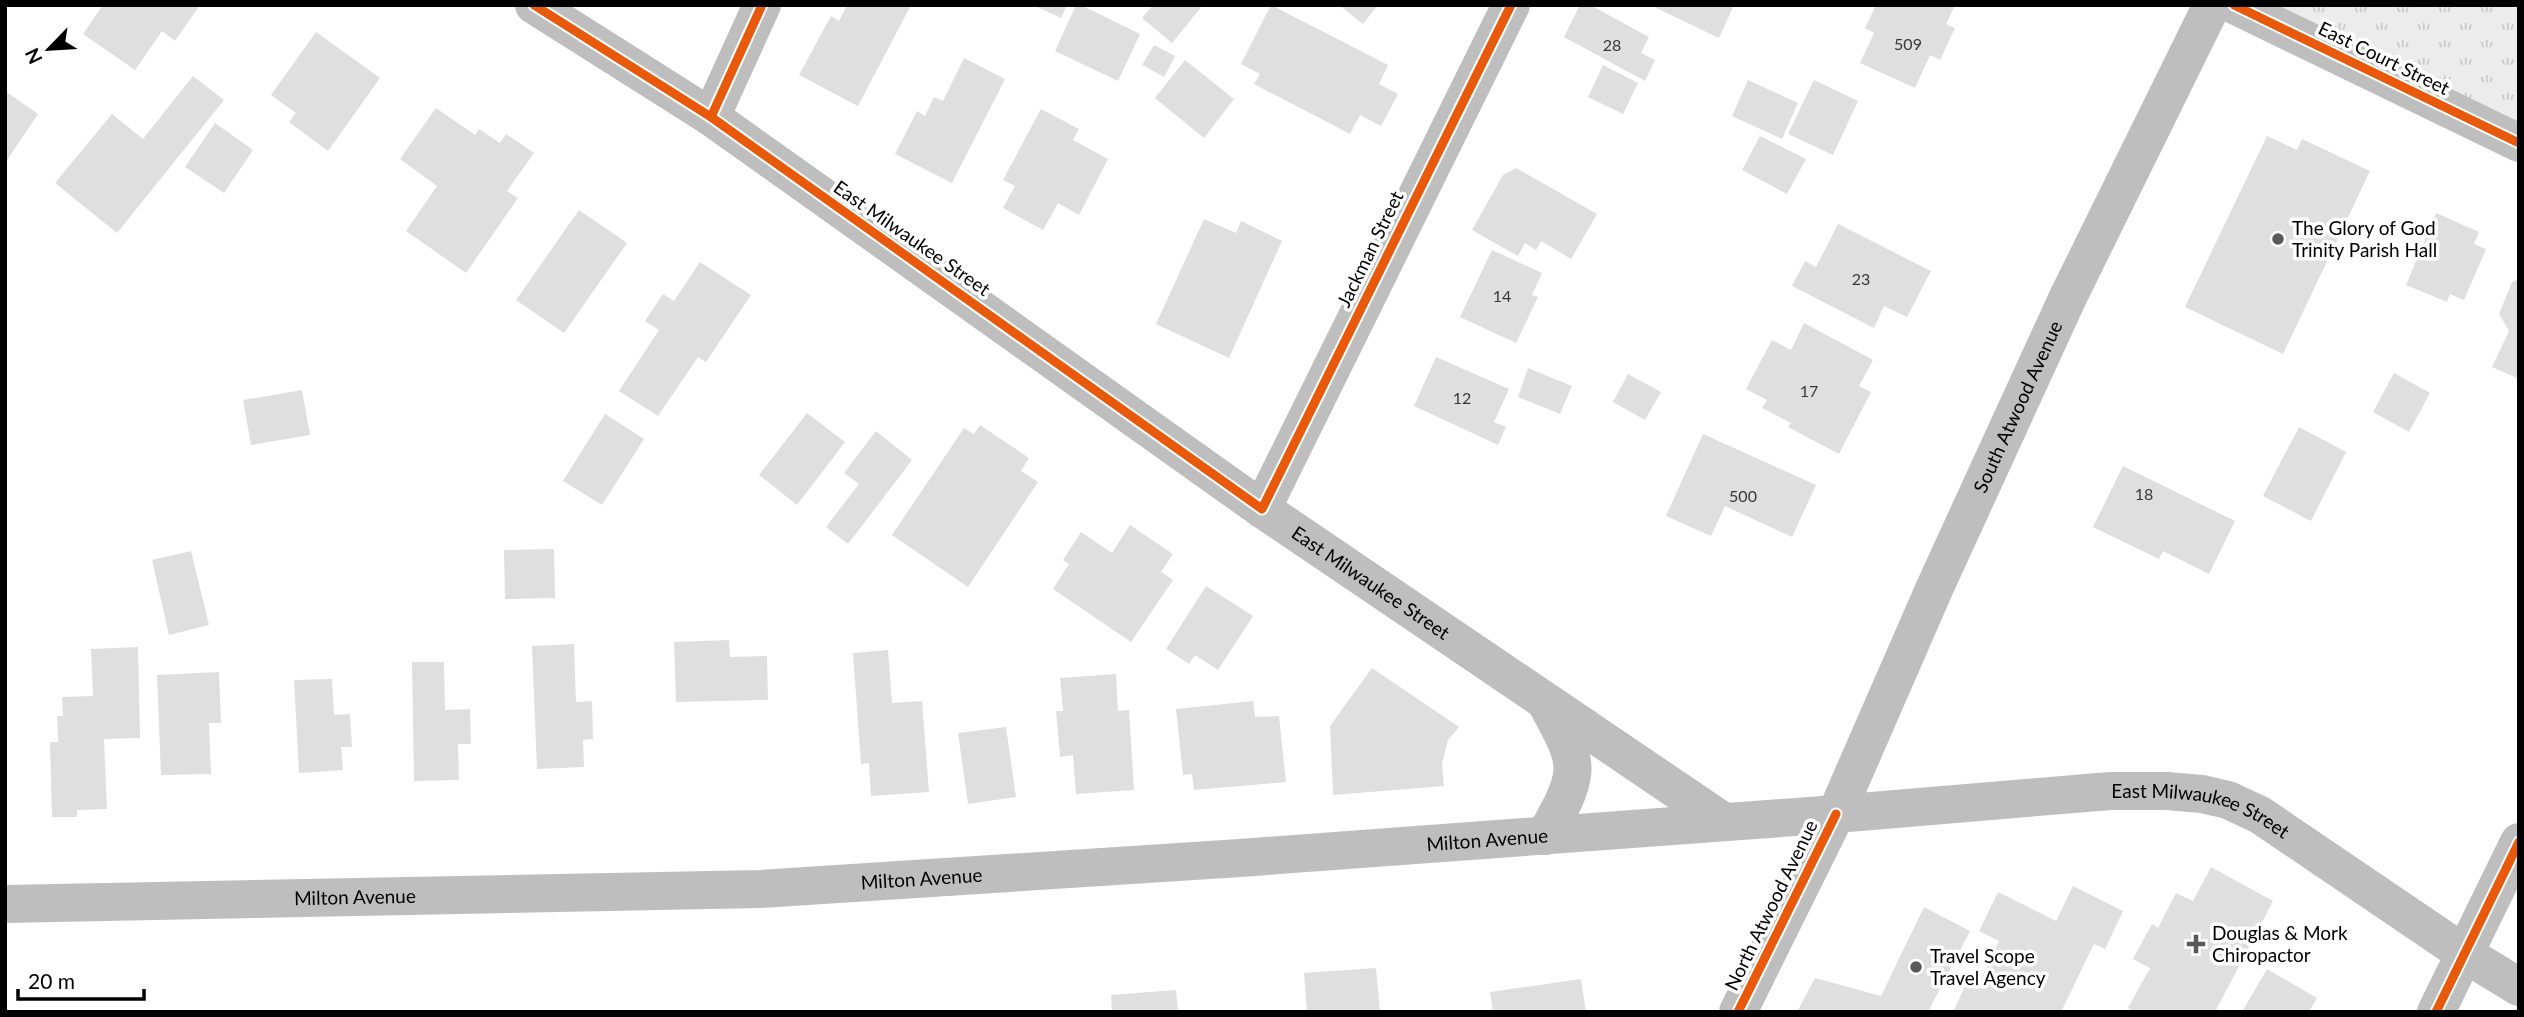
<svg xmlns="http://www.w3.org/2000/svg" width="2524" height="1017" font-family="Lato,sans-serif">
<defs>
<pattern id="park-tufts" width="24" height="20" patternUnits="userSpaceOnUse" patternTransform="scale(1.75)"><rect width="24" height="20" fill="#ececec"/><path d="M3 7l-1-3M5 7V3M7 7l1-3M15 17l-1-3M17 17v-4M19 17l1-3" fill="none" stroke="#c9c9c9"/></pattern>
</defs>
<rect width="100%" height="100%" fill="#fff"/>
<path fill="url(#park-tufts)" d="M2234 5H2519V143Z"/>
<g fill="#dfdfdf">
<path d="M103 5H200L175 41 162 31 135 70 83 34Z"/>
<path d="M847 5H911L858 106 799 75 831 16 839 21Z"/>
<path d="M1033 5H1067L1061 18Z"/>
<path d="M1076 5H1081L1140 34 1118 81 1055 51Z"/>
<path d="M1153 5H1203L1172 43 1142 18Z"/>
<path d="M1271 5 1388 65 1379 84 1398 94 1381 126 1360 115 1350 134 1254 84 1260 74 1241 64Z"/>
<path d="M1339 5H1378L1363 24Z"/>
<path d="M1580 5H1590L1649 37 1641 53 1655 60 1645 81 1564 37Z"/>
<path d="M1650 5H1734L1719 38Z"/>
<path d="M1876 5H1955L1946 24 1955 28 1940 60 1930 55 1915 88 1860 63 1874 33 1865 28Z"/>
<path d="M316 32 380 78 328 151 289 122 296 113 271 95Z"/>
<path d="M1154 45 1175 56 1164 77 1142 65Z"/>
<path d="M964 58 1005 79 952 183 895 154 917 111 925 116 934 97 943 101Z"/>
<path d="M1185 60 1234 99 1204 138 1155 98Z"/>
<path d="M1603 65 1638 83 1623 114 1588 97Z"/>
<path d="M193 76 224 100 117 233 55 183 112 114 143 139Z"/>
<path d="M1748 80 1798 103 1782 139 1732 116Z"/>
<path d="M1814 80 1858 101 1833 155 1788 134Z"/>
<path d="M5 91 38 114 5 163Z"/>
<path d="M436 108 475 135 479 129 500 143 506 134 534 153 507 191 518 198 466 273 406 231 437 186 400 159Z"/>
<path d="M1041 109 1079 129 1073 140 1108 159 1079 215 1058 203 1043 230 1003 208 1015 186 1003 180Z"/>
<path d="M215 123 253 150 224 193 185 167Z"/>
<path d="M1760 136 1806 159 1787 194 1742 170Z"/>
<path d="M2267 136 2297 150 2302 139 2370 171 2283 354 2185 307Z"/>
<path d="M1516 168 1597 214 1571 259 1541 241 1536 250 1525 243 1518 256 1472 230 1503 175Z"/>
<path d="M579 210 627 243 564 333 516 300Z"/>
<path d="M2436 213 2479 232 2474 244 2486 249 2464 300 2450 294 2447 302 2406 285Z"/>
<path d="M1204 219 1236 233 1241 221 1282 241 1229 358 1156 324Z"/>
<path d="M1838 224 1931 271 1907 317 1884 306 1874 328 1792 286 1805 261 1816 267Z"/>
<path d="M1492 250 1542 273 1532 295 1538 297 1516 343 1460 317Z"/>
<path d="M700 262 751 295 706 362 698 357 658 416 619 391 659 330 645 321 663 294 674 301Z"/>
<path d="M2519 279V379L2492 367 2509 331 2499 314 2512 282Z"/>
<path d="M1804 323 1873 360 1859 386 1871 392 1839 454 1788 427 1791 423 1762 408 1767 400 1746 389 1772 340 1791 350Z"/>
<path d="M1436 357 1509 389 1494 422 1506 427 1498 445 1414 406Z"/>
<path d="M1528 368 1572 386 1560 414 1518 397Z"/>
<path d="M2394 373 2430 393 2409 432 2373 412Z"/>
<path d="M1628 374 1661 392 1645 420 1613 402Z"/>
<path d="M302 390 310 435 251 445 243 400Z"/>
<path d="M807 413 845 442 797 505 759 475Z"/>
<path d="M605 414 644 439 602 505 563 481Z"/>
<path d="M980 425 1029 458 1021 471 1038 482 968 587 892 535 964 428 974 434Z"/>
<path d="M2299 427 2346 452 2311 521 2263 496Z"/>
<path d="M876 431 912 460 848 544 826 527 859 484 844 473Z"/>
<path d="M1703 434 1816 485 1792 537 1725 506 1711 536 1666 516Z"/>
<path d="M2123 466 2235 521 2209 574 2163 551 2159 559 2093 527Z"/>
<path d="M1130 525 1173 554 1161 572 1173 580 1131 642 1053 589 1069 564 1063 560 1081 532 1112 553Z"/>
<path d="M554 549 555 598 505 599 504 550Z"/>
<path d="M191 551 209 625 169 635 152 560Z"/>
<path d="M1206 586 1253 616 1218 670 1195 655 1189 664 1166 649Z"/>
<path d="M729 640 730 657 767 656 768 700 676 702 674 642Z"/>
<path d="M574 644 576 702 592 701 593 739 583 740 584 767 537 769 532 646Z"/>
<path d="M138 647 140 738 104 739 107 809 77 810V817H52L50 742H58L57 716H63L62 697 93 696 91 649Z"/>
<path d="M888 650 892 703 922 701 929 792 871 796 869 763 861 764 853 653Z"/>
<path d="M412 662H444L445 710 470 709 471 744H458L459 780 414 781Z"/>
<path d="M1372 668 1459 727 1448 740 1442 764 1444 786 1333 795 1330 726Z"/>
<path d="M219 672 221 723H209L211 774 161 775 157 675Z"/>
<path d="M1116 674 1118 711 1129 710 1134 790 1076 794 1073 755 1060 757 1056 711H1063L1060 678Z"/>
<path d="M332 679 334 715 350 714 352 747H341L343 770 299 773 294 680Z"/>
<path d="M1253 701 1255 717 1279 716 1286 782 1194 790 1192 774 1183 775 1176 709Z"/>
<path d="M1006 727 1016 797 968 804 958 733Z"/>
<path d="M2211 867 2273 901 2215 1012H2136L2128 1008 2150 968 2133 959 2152 924 2158 928 2176 893 2193 901Z"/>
<path d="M2073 886 2123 911 2105 949 2094 944 2061 1012H1953L1966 984 1976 989 1999 941 1979 931 1998 892 2056 921Z"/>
<path d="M1924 907 1970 931 1928 1012H1797L1815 978 1881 996Z"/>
<path d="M1376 968 1380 1012H1307L1304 973Z"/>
<path d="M2267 969 2317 998 2309 1012H2242Z"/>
<path d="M1581 979 1586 1012H1493L1490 992Z"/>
<path d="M1176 990 1178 1012H1112L1111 995Z"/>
</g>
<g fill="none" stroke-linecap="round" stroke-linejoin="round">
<g stroke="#bebebe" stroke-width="38">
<path d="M711 117 762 5"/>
<path d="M1262 509 1511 5"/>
<path d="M1738 1012 1836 814"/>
<path d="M2436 1012 2519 842"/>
</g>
<g stroke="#bebebe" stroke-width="38">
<path id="s1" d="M534 5 711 117 1262 509 1724 822"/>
<path d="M2234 5 2519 143"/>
<path id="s2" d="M1836 814 1935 587 2068 297 2212 5"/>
<path d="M1545 836C1555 817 1569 796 1572 775 1576 751 1556 723 1546 702"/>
<path id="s3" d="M5 904 760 889 1240 858 1836 814 2110 791H2167L2202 794 2228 800 2260 815 2465 954 2519 987"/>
</g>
<g stroke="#fff" stroke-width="13">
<g id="cycleway">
<path d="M534 5 711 117 1262 509 1511 5"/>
<path d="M2234 5 2519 143"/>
<path d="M711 117 762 5"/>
<path d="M1738 1012 1836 814"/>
<path d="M2436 1012 2519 842"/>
</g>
</g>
<use href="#cycleway" stroke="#e8590c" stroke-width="9"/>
</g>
<g fill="#595959" stroke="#fff" stroke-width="2.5">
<circle cx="2278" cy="239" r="7"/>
<path d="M2192.5 933.5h7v7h7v7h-7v7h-7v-7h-7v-7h7z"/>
<circle cx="1916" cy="967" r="7"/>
</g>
<g text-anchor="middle" stroke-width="7" stroke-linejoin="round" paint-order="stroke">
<g font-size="16" fill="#383838">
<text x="1908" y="50">509</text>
<text x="1612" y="51">28</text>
<text x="1861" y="285">23</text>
<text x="1502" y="302">14</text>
<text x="1809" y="397">17</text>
<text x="1462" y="404">12</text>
<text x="2144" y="500">18</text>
<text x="1743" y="502">500</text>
</g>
<g font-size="19" fill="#000" stroke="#fff">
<text transform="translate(2384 58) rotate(26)" y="7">East Court Street</text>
<text transform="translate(912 238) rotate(35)" y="7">East Milwaukee Street</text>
<text transform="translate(1370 249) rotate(-64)" y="7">Jackman Street</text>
<text dy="7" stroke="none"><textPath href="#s2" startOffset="446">South Atwood Avenue</textPath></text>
<text dy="7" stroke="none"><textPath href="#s1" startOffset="1017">East Milwaukee Street</textPath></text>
<text dy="7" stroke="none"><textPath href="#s3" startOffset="2203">East Milwaukee Street</textPath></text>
<text dy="7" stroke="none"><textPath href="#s3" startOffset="1484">Milton Avenue</textPath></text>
<text dy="7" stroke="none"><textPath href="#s3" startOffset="917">Milton Avenue</textPath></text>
<text dy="7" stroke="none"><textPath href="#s3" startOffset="350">Milton Avenue</textPath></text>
<text transform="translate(1771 905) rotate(-64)" y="7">North Atwood Avenue</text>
</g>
<g font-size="19" fill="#000" stroke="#fff" text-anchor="start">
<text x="2292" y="235">The Glory of God<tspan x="2292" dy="22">Trinity Parish Hall</tspan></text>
<text x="2212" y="940">Douglas &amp; Mork<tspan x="2212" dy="22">Chiropactor</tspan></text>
<text x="1930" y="963">Travel Scope<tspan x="1930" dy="22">Travel Agency</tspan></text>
</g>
</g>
<rect width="2524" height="1017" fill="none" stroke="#000000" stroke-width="14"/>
<g transform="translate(49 49) rotate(245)" stroke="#ffffff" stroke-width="5" paint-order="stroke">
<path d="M0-5L12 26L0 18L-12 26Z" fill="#000000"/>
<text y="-10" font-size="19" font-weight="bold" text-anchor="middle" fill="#000000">N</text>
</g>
<path d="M18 989v10h126v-10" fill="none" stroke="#000000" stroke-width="3.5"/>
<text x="28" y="989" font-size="21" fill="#000000" stroke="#ffffff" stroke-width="5" paint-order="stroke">20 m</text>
</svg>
